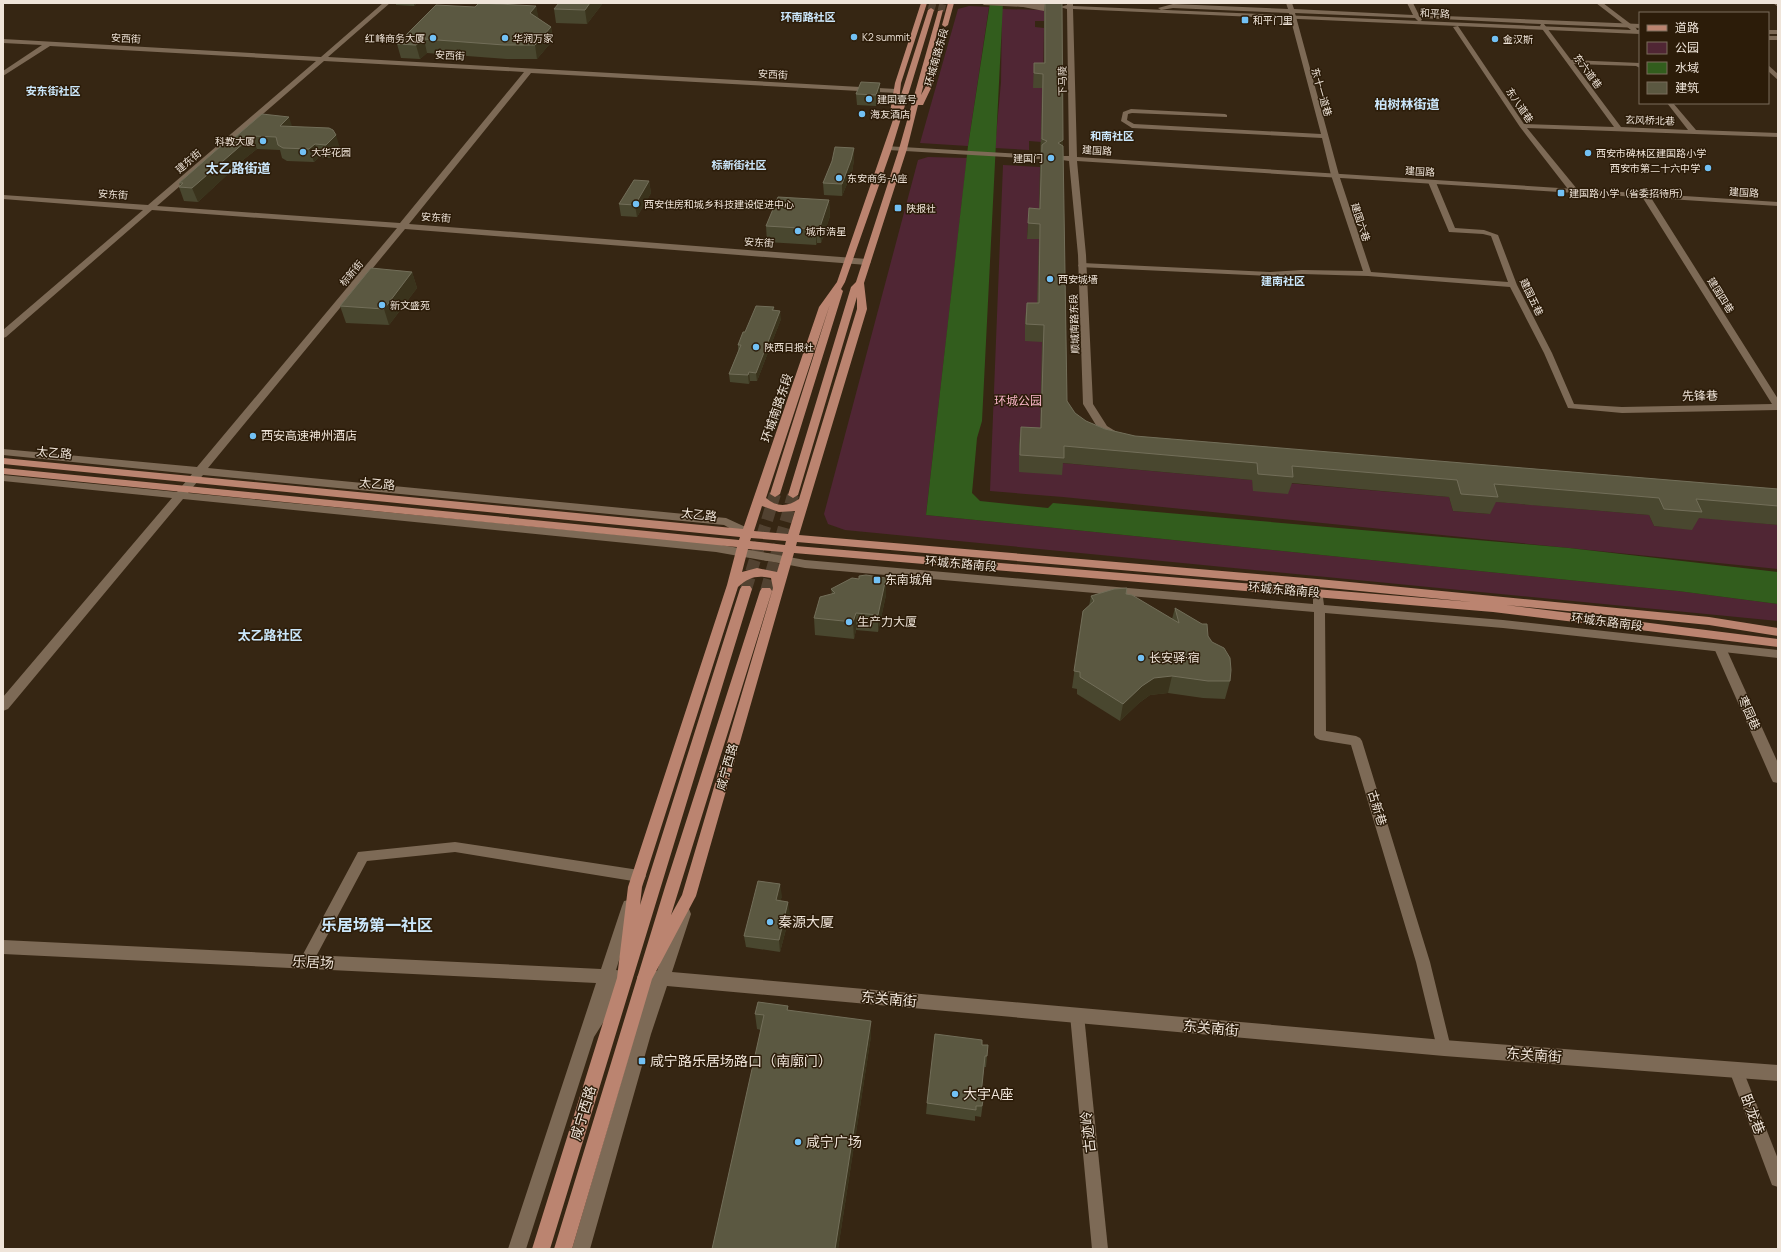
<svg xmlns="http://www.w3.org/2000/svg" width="1781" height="1252" font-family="Manrope,'Noto Sans SC',sans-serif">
<rect width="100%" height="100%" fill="#362613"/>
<g fill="#502634">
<path d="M969 6 989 7 968 146 920 143 958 9Z"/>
<path d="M1002 9 1044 10V21H1035V27L1044 28 1042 142 1029 141V150L995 148 1001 82Z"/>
<path d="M928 157 967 158 926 515 1678 591 1778 604V621L845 530 828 524 824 514 918 160Z"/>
<path d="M1003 165 1040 167 1039 225 1028 224 1027 238 1039 239 1042 342 1062 463 1252 480 1254 491 1287 483 1449 497 1453 511 1490 514 1486 501 1649 515 1654 526 1691 529 1686 516 1778 525V569L1063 497 990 491Z"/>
</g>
<path fill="#325d1d" d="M990 3H1003L982 421 977 438 972 493 980 501 1048 508 1053 503 1569 548 1778 572V604L1678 591 926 515 968 146Z"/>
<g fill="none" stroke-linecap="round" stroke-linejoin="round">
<g stroke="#524231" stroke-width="7" stroke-dasharray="7 3.5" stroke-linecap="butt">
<path d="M931 10 933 3"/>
<path d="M941 11 943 3"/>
</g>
<g stroke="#524231" stroke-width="12" stroke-dasharray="12 6" stroke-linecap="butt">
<path d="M746 589 775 494"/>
<path d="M766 591 793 495"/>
</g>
<g fill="#7d6a56" fill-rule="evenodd">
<path d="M1020 3 1044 7 1047 9 1044 11 1018 6 1017 5Z"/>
<path d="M1286 3H1292L1294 9 1413 15 1407 3H1413L1419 15 1640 24V28L1544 24 1571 60 1640 63V68L1636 66 1574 64 1621 127 1688 130 1667 103H1673L1696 130 1778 133V137L1527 128 1577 189 1578 191 1574 193H1571L1520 127 1453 27 1458 26 1524 124 1614 127 1540 26 1541 24 1421 18 1422 20 1419 22 1415 18 1295 13 1339 175 1371 272 1508 282 1491 236 1483 234 1449 232 1428 182 1435 180 1455 228 1484 230 1498 235 1517 285 1552 353 1574 404 1622 407 1772 404 1641 195 1645 193H1648L1778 399V410L1622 413 1568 408 1544 353 1510 287 1368 276 1302 274 1270 276 1079 267 1078 265 1082 263 1270 272 1302 270 1363 271 1331 175 1322 138 1132 128 1121 121 1123 112 1131 109 1225 114 1227 115V117L1132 113 1128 114 1127 120 1134 124 1321 134 1289 13 1173 8 1161 10 1158 8 1173 4 1288 9Z"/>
<path d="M1773 3H1778V7Z"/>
<rect x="1768" y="30" width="10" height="4"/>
<path d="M1768 65 1778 74V80L1768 71Z"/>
<path d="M767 553 805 560 1313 604V593L1314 590H1322L1324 605 1503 620 1778 650V658L1503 628 1325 613 1326 731 1356 736 1360 738 1362 741 1430 962 1451 1048 1449 1053 1444 1055 1439 1053 1437 1048 1416 962 1351 745 1320 740 1316 738 1314 735V612L805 568 763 560 762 557Z"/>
<path d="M455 842 639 870 644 872 646 876 644 880 639 882 455 852 367 861 311 966 306 968 301 966 299 962 301 958 358 852Z"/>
<path d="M1077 1008 1082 1010 1084 1015 1108 1249H1092L1070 1015 1072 1010Z"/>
<path d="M1736 1063 1741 1065 1778 1159V1187L1772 1185 1729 1070 1731 1065Z"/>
</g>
<g fill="#7d6a56" fill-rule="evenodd">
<path d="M383 3H390L328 57 896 89 900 91 896 93 531 73 409 224 867 259 871 262 867 265 405 229 208 468 726 518 752 530 754 533 752 536H744L724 525 203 475 188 493 716 544 767 553 771 554 773 557 771 560 767 561 716 552 183 499 8 709 3 711V697L172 498 3 481V475L177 492 192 474 3 455V449L197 467 397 228 152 210 6 337 3 338V330L143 210 3 199V195L148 205 316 61 50 46 3 76V71L42 45 3 43V39L321 57ZM324 61 524 72 400 223 157 206Z"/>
<path d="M981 3 1045 4 1048 6 1045 8 984 5Z"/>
<path d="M1067 3H1073V6L1631 30 1596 3H1603L1636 28 1637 30H1640V34L1073 9 1077 157 1778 202V206L1077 161 1086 255 1093 404 1107 426 1125 437 1120 440 1099 430 1083 404 1078 255 1069 161 1062 160 1058 158 1062 156H1069L1067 9 1060 7 1067 5Z"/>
<rect x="1768" y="36" width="10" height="4"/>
<path d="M885 146 1040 155 1044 157 1040 159 888 150 884 148Z"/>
<path d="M1720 644 1724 645 1726 648 1778 763V783L1773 782 1771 778 1714 648 1716 645Z"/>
<path d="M629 900 634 901 636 906 616 970 629 972 632 977 594 1037 526 1249H508L596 983 3 954V940L601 969 622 906 624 901Z"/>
<path d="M684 908 689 909 691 914 672 972 1444 1040 1778 1065V1081L1444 1056 667 986 651 1034 590 1249H572L635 1034 637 977 640 972 645 970 657 971 677 914 679 909Z"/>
</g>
<g fill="#bb8470" fill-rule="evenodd">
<path d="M921 3H927L901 83 899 101 928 10 931 8 934 10 892 148 845 282 841 289 843 291 780 494 775 497 770 494 830 304 766 498C776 507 788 507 799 499L857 309V297L798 495 793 498 788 495 851 287 856 282 899 149 938 11 943 10 921 95 926 86 937 43 940 41 943 43 932 86 923 105H918L907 149 864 283 867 309 799 535 1329 580 1709 617 1778 628V636L1709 625 1506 605 1778 639V647L1493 612 794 553 696 896 652 979 572 1249H554L665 887 760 591 762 588H770L772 591 671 915 682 895 773 588 771 578C757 575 749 577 738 587L642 887 640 905 740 589 742 586H750L752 589 550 1249H532L617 978 628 887 727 585 737 547 3 474V468L739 540 740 537 3 464V458L743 529 819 307 837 282 895 114 890 112 895 83ZM762 506 779 512 795 511 788 534 754 531ZM751 538 786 541 785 545 750 541ZM797 542 1329 588 1472 602 796 546ZM748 549 783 552 777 572 757 568 742 572Z"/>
<path d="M948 3H954L948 25 945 27 942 25Z"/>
</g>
</g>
<g fill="#49472f">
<path d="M396 3H417L414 6 396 5Z"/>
<path d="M603 3 587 24 556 23 554 9Z"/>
<path d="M1045 3 1063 140V146L1067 401 1075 413 1086 421 1105 429 1135 436 1778 489V525L1699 518 1692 530 1654 526 1649 515 1496 502 1490 514 1453 511 1449 497 1292 483 1288 494 1253 491 1252 480 1063 463 1062 475 1019 472V444L1021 427 1040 428 1042 342 1025 341V319L1027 303H1037L1039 239H1027L1029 208 1039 209 1042 88H1033L1034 63H1044V12Z"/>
<path d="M536 6 538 18 551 27 553 40 537 59H507L427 53 420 59 401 58 397 44 475 7Z"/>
<path d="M880 83V94L876 106 857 105 856 94Z"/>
<path d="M292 126 340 148 330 158 319 157 314 162 287 161 282 158 280 150 257 149 243 160 198 202 184 201 179 187 180 186 179 183 234 138Z"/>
<path d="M854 148V160L852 172 842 196 824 195 823 183Z"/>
<path d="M649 181 651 193 637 217 621 216 619 204Z"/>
<path d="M829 200 830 216 821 243H817L816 245 767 242 766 226Z"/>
<path d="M412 272 417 288 389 325 346 323 340 306Z"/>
<path d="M774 307V310L781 319 757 381H750L749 384 730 382 729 374 738 351V345L745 332Z"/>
<path d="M831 589 886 595 878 632 856 630 854 639 815 635 814 618 832 594Z"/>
<path d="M1126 594 1172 619 1175 608 1208 636 1230 681 1225 699 1203 698 1168 693 1150 695 1139 703 1120 721 1077 694V689L1072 688 1083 611 1089 606 1091 596Z"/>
<path d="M782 896 780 901 790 914 780 952 746 947 744 936Z"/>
<path d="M788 1006V1010L871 1036 838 1249H712L761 1030 757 1029 755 1014Z"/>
<path d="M982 1045H988L986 1067H984L981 1095H984L981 1117 975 1116V1121L926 1114 927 1103Z"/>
</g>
<g fill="#3a331c">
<path d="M414 3H417L414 6Z"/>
<path d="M590 3H603L587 24 585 10Z"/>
<path d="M536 6 539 20 530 13Z"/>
<path d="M551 27 553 40 537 59 535 45Z"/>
<path d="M424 39 427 53 420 59 416 45Z"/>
<path d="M880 83V94L876 106V95Z"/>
<path d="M289 117 293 129 280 126Z"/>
<path d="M336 135 340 148 330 158 326 145Z"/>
<path d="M252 136 257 149 243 160 198 202 192 188 238 148Z"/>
<path d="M1063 140 1062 155 1058 143Z"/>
<path d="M315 144 319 157 314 162 309 149Z"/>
<path d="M854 148V160L852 172 842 196V184Z"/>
<path d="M649 181 651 193 637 217 635 205Z"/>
<path d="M829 200 830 216 821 243 820 227Z"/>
<path d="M816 227 817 243 816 245Z"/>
<path d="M412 272 417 288 389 325 384 309Z"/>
<path d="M780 311 781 319 757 381 756 373Z"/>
<path d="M749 372 750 381 749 384 748 375Z"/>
<path d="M886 578V595L878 632V615Z"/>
<path d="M856 613V630L854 639 853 622Z"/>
<path d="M1172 676 1168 693 1150 695 1139 703 1120 721 1123 704 1142 686 1154 678Z"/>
<path d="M780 884 782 896 778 912 776 900Z"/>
<path d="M788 902 790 914 780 952 779 940Z"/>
<path d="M871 1021V1036L838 1249H835Z"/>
</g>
<g fill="#5b5841" stroke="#726e59">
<path d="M479 3 536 6 530 13 551 27 535 45H504L424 39 416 45 397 44 436 5 475 7Z"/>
<path d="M559 3H590L585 10 554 9Z"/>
<path d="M1045 3H1062L1063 140 1058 143 1063 146 1067 401 1075 413 1086 421 1105 429 1135 436 1778 489V506L1696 499 1702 512 1664 509 1659 498 1494 484 1498 497 1461 494 1457 480 1292 466 1293 477 1258 474 1257 463 1064 446V458L1020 455 1021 427 1041 428 1044 325 1026 324 1027 303H1039L1040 224 1028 223 1029 208 1040 209 1042 145 1047 141 1042 139 1043 74 1034 73V63H1045Z"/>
<path d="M861 82 880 83 876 95 856 94Z"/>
<path d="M262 114 289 117 280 126 329 128 333 130 336 135 326 145 315 144 309 149 283 148 278 145 276 137 252 136 238 148 192 188 179 187 183 183H179L230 138H234Z"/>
<path d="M835 147 854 148 851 160 842 184 823 183 832 161Z"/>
<path d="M634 180 649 181 635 205 619 204Z"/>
<path d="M778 197 829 200 820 227H816V229L766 226Z"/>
<path d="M371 268 412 272 384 309 340 306Z"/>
<path d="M756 306 774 307 772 310 780 311 756 373 749 372 748 375 729 374 741 345H738L743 332H745Z"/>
<path d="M866 575 886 578 878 615 856 613 853 622 814 618 820 597 835 593 831 589 852 578 859 579V576Z"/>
<path d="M1127 588 1126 594 1132 595 1179 623 1175 608 1202 624H1207L1208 636 1212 642 1224 648 1230 658 1231 670 1230 681H1208L1172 676 1154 678 1142 686 1123 704 1080 677V672L1074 671 1083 611 1094 601 1091 596 1114 589Z"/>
<path d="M758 881 780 884 776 900 788 902 779 940 744 936Z"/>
<path d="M758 1002 788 1006 787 1010 871 1021 835 1249H712L764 1015 755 1014Z"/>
<path d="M935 1034 982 1040V1045H988L987 1056H985L981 1095H984L982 1106H976V1110L927 1103Z"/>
</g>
<g fill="#72c1f5" stroke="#2c1c09" stroke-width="1.5">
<rect x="1241" y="16" width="8" height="8" rx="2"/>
<circle cx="854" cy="37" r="4"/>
<circle cx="433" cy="38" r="4"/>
<circle cx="505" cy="38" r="4"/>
<circle cx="1495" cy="39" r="4"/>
<circle cx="869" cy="99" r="4"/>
<circle cx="862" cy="114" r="4"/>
<circle cx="263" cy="141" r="4"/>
<circle cx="303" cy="152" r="4"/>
<circle cx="1588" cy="153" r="4"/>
<circle cx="1051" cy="158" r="4"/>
<circle cx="1708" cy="168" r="4"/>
<circle cx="839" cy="178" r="4"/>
<rect x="1557" y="189" width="8" height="8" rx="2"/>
<circle cx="636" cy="204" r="4"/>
<rect x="894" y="204" width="8" height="8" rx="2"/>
<circle cx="798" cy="231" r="4"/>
<circle cx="1050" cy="279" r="4"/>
<circle cx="382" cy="305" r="4"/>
<circle cx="756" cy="347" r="4"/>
<circle cx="253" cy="436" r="4"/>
<rect x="873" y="576" width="8" height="8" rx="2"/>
<circle cx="849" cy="622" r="4"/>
<circle cx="1141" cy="658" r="4"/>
<circle cx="770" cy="922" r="4"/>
<rect x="638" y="1057" width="8" height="8" rx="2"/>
<circle cx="955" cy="1094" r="4"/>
<circle cx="798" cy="1142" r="4"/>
</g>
<g text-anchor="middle" stroke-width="3" stroke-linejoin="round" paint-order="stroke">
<g font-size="10" fill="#efe4d9" stroke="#2c1c09">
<text transform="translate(1435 13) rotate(3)" y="4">和平路</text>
<text transform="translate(126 38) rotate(3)" y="4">安西街</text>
<text transform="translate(450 55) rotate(3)" y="4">安西街</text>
<text transform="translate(936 57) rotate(-74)" y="4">环城南路东段</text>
<text transform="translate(1588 71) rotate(54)" y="4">东六道巷</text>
<text transform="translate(773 74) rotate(3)" y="4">安西街</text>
<text transform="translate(1062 81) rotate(-91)" y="4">下马陵</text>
<text transform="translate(1322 92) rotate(74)" y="4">东十一道巷</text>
<text transform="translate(1520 105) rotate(56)" y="4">东八道巷</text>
<text transform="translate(1650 120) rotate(2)" y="4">玄风桥北巷</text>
<text transform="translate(1097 150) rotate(4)" y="4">建国路</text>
<text transform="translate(188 161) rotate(-41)" y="4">建东街</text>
<text transform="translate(1420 171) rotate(4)" y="4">建国路</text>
<text transform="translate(1744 192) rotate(4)" y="4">建国路</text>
<text transform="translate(113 194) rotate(4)" y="4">安东街</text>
<text transform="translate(436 217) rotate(4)" y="4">安东街</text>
<text transform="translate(1361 222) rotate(72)" y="4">建国六巷</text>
<text transform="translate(759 242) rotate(4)" y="4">安东街</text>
<text transform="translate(351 273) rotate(-50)" y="4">标新街</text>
<text transform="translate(1721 295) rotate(58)" y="4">建国四巷</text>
<text transform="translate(1532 297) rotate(64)" y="4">建国五巷</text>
<text transform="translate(1074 324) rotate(-92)" y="4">顺城南路东段</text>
</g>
<g font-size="10" fill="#efe4d9" stroke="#2c1c09" text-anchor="start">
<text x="1253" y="24">和平门里</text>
<text x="862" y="41">K2 summit</text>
<text x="425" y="42" text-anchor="end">红峰商务大厦</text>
<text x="513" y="42">华润万家</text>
<text x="1503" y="43">金汉斯</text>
<text x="877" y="103">建国壹号</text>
<text x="870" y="118">海友酒店</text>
<text x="255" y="145" text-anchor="end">科教大厦</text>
<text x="311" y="156">大华花园</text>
<text x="1596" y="157">西安市碑林区建国路小学</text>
<text x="1043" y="162" text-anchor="end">建国门</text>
<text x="1700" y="172" text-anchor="end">西安市第二十六中学</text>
<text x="847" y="182">东安商务-A座</text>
<text x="1569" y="197">建国路小学（省委招待所）</text>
<text x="644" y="208">西安住房和城乡科技建设促进中心</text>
<text x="906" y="212">陕报社</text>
<text x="806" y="235">城市浩星</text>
<text x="1058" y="283">西安城墙</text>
<text x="390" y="309">新文盛苑</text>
<text x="764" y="351">陕西日报社</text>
</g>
<g font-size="11" font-weight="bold" fill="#cbe7fb" stroke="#2c1c09">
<text x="808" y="21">环南路社区</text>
<text x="53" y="95">安东街社区</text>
<text x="1112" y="140">和南社区</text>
<text x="739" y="169">标新街社区</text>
<text x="1283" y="285">建南社区</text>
</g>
<g font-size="12" fill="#efe4d9" stroke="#2c1c09">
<text transform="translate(1700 396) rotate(-1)" y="4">先锋巷</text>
<text transform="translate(777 408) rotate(-71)" y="4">环城南路东段</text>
<text transform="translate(54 453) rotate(5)" y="4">太乙路</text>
<text transform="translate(377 484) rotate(5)" y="4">太乙路</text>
<text transform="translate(699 515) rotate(6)" y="4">太乙路</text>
<text transform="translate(961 564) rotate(5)" y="4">环城东路南段</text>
<text transform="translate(1284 590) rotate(5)" y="4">环城东路南段</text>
<text transform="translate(1607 622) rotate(7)" y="4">环城东路南段</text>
<text transform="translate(1749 713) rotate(66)" y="4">枣园巷</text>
<text transform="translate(727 767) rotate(-74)" y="4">咸宁西路</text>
<text transform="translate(1377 808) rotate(73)" y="4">古新巷</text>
</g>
<g font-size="12" fill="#f7b4c7" stroke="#2c1c09">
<text x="1018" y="405">环城公园</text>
</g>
<g font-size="12" fill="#efe4d9" stroke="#2c1c09" text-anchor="start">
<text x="261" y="440">西安高速神州酒店</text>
<text x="885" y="584">东南城角</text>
<text x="857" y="626">生产力大厦</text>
<text x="1149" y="662">长安驿·宿</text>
</g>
<g font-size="13" font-weight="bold" fill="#cbe7fb" stroke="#2c1c09">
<text x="1407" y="109">柏树林街道</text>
<text x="238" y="173">太乙路街道</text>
</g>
<g font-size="13" font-weight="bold" fill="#cbe7fb" stroke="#2c1c09">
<text x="270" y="640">太乙路社区</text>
</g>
<g font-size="14" fill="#efe4d9" stroke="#2c1c09" text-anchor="start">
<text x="778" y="927">秦源大厦</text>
<text x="650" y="1066">咸宁路乐居场路口（南廓门）</text>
<text x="963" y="1099">大宇A座</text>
<text x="806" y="1147">咸宁广场</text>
</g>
<g font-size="14" fill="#efe4d9" stroke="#2c1c09">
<text transform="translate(313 962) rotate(3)" y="5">乐居场</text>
<text transform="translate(889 999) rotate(5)" y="5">东关南街</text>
<text transform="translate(1211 1028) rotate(5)" y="5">东关南街</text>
<text transform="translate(1534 1055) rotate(4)" y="5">东关南街</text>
<text transform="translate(583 1113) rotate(-73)" y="5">咸宁西路</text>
<text transform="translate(1753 1114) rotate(69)" y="5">卧龙巷</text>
<text transform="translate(1088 1132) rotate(-96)" y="5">古迹岭</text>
</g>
<g font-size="16" font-weight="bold" fill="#cbe7fb" stroke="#2c1c09">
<text x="377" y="931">乐居场第一社区</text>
</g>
</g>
<rect width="1781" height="1252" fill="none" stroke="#efe4d9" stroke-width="8"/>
<rect x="1639" y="12" width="130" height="92" fill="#2c1c09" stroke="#7a6c5c"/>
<rect x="1647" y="25" width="20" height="6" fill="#bb8470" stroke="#7a6c5c"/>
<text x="1675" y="32" font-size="12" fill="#efe4d9">道路</text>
<rect x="1647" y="42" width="20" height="12" fill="#502634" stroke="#7a6c5c"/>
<text x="1675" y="52" font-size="12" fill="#efe4d9">公园</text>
<rect x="1647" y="62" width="20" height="12" fill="#325d1d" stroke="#7a6c5c"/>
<text x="1675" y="72" font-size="12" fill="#efe4d9">水域</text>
<rect x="1647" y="82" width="20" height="12" fill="#5b5841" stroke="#7a6c5c"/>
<text x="1675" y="92" font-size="12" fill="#efe4d9">建筑</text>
</svg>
